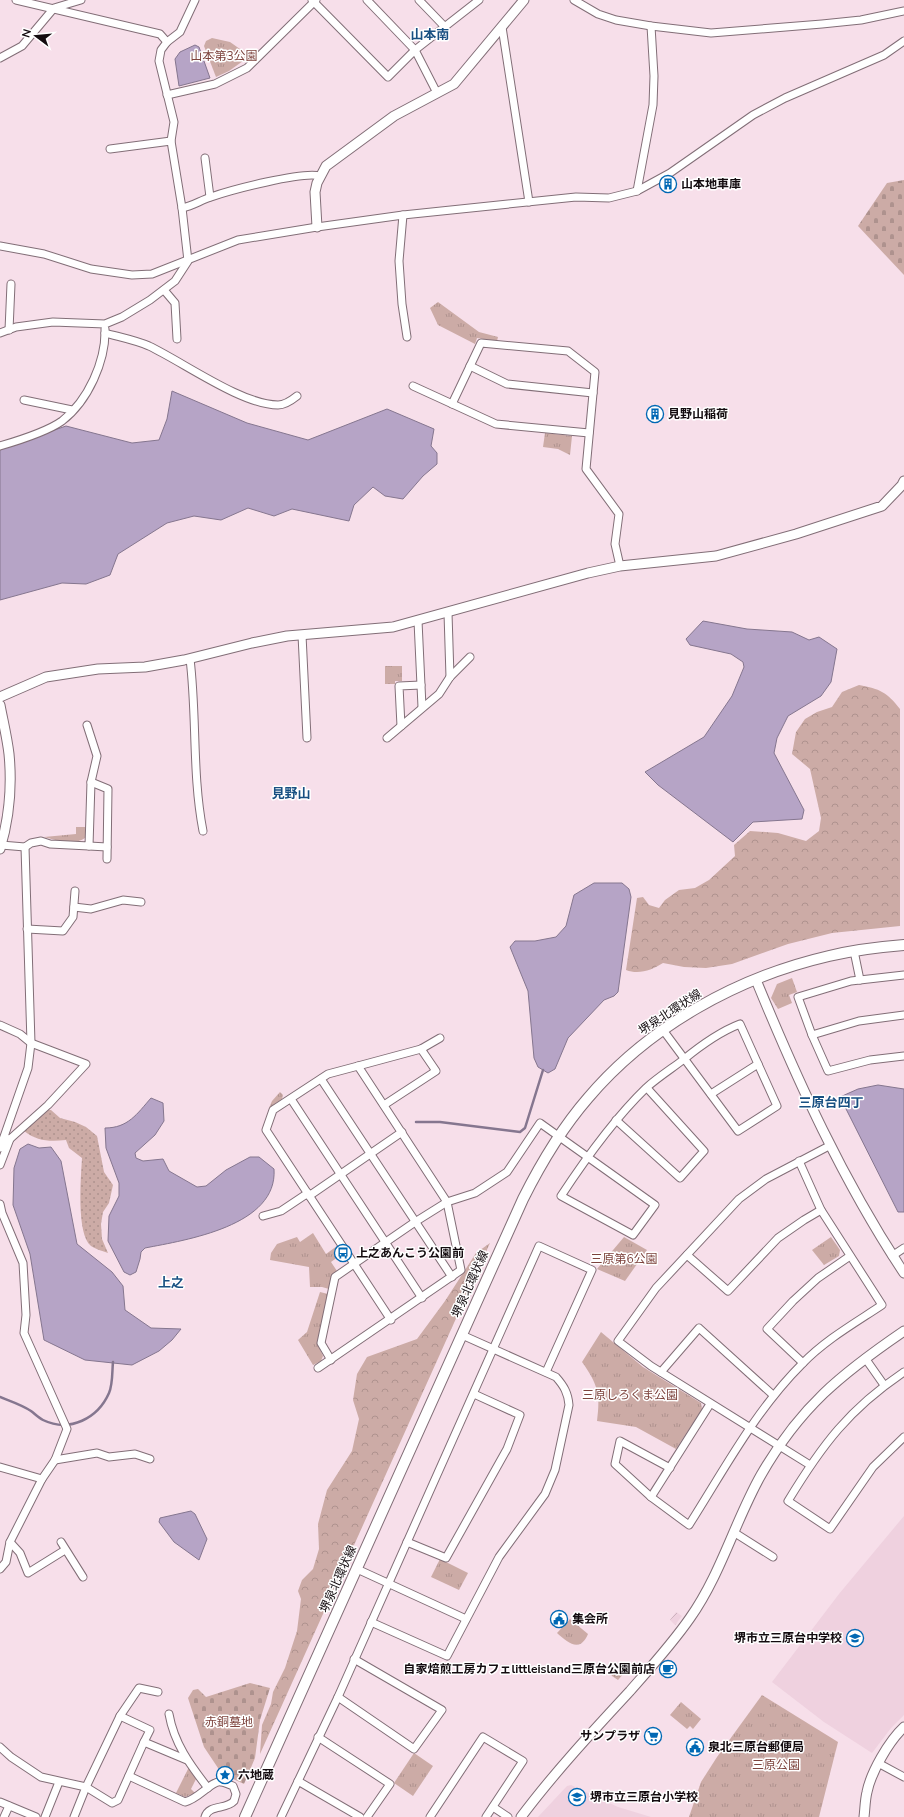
<svg xmlns="http://www.w3.org/2000/svg" width="904" height="1817" font-family="'Nunito Sans','Noto Sans JP',sans-serif">
<defs>
<pattern id="industrial-furrows" width="10" height="10" patternUnits="userSpaceOnUse"><rect width="10" height="10" fill="#efd1df"/><path d="M-1 1l2-2M0 10L10 0M9 11l2-2" fill="none" stroke="#ccb2be"/></pattern>
<pattern id="grass-dots" width="8" height="8" patternUnits="userSpaceOnUse"><rect width="8" height="8" fill="#ccaba6"/><path d="M2 2h.1M6 6h.1" fill="none" stroke="#ae928e" stroke-width="1.8" stroke-linecap="round"/></pattern>
<pattern id="forest-crowns" width="20" height="18" patternUnits="userSpaceOnUse"><rect width="20" height="18" fill="#ccaba6"/><path d="M2 6a3 3 0 1 1 6 0M12 15a3 3 0 1 1 6 0" fill="none" stroke="#ae928e"/></pattern>
<pattern id="cemetery-stones" width="16" height="16" patternUnits="userSpaceOnUse"><rect width="16" height="16" fill="#ccaba6"/><path d="M2 7V4a2 2 0 0 1 4 0v3zM10 15v-3a2 2 0 0 1 4 0v3z" fill="#ae928e"/></pattern>
<pattern id="park-tufts" width="24" height="20" patternUnits="userSpaceOnUse"><rect width="24" height="20" fill="#ccaba6"/><path d="M3 7l-1-3M5 7V3M7 7l1-3M15 17l-1-3M17 17v-4M19 17l1-3" fill="none" stroke="#ae928e"/></pattern>
</defs>
<rect width="100%" height="100%" fill="#f7dfea"/>
<g fill="#efd1df">
<path d="M904 1516V1715L891 1728 872 1753 824 1722 772 1682 839 1594Z"/>
<path d="M571 1785 618 1807 651 1817H538L567 1786Z"/>
</g>
<path fill="url(#industrial-furrows)" d="M676 1612 682 1616 675 1625 670 1620Z"/>
<path fill="url(#grass-dots)" d="M48 1110H51L60 1118 75 1122 86 1127 97 1136 104 1172 113 1185 109 1203 103 1212 101 1224 102 1239 108 1253C103 1251 95 1249 91 1246 76 1234 81 1176 82 1158L69 1148 66 1140C49 1142 37 1141 24 1131Z"/>
<g fill="url(#forest-crowns)">
<path d="M859 685C880 689 887 692 900 709V926L832 933 788 944 732 964 706 968 684 967 663 963C652 970 639 975 626 970L637 898 643 897 649 905 659 908 665 900 679 890 695 888 709 880 735 856 734 845 750 831 778 833 806 841 819 831 821 818 810 769 792 754 796 732 805 719 817 712 832 707 842 692Z"/>
<path d="M490 1243 260 1754 262 1725 271 1704 273 1692 285 1668 297 1631 301 1599 298 1591 302 1580 313 1569 319 1549 318 1524 327 1490 352 1451 359 1419 353 1400 357 1374 367 1357 417 1339 445 1301 476 1253Z"/>
</g>
<g fill="url(#cemetery-stones)">
<path d="M904 180V275L858 226 887 183Z"/>
<path d="M250 1683 270 1688 260 1720 255 1758 244 1784 222 1774 204 1747 188 1698 193 1690 198 1689 206 1697Z"/>
</g>
<g fill="url(#park-tufts)">
<path d="M212 38 230 42 250 56 229 71 216 77 204 46 206 41Z"/>
<path d="M438 302 479 332 498 337 497 341 477 338 475 344 438 325 430 308Z"/>
<path d="M545 433 572 436 570 455 558 449 543 447Z"/>
<path d="M385 666H402V681H395V684H385Z"/>
<path d="M76 827H85V838C75 846 55 840 44 837L76 834Z"/>
<path d="M792 978 797 992 789 995 792 1003 778 1009 771 998 777 984Z"/>
<path d="M280 1092 283 1095 282 1099 269 1108 272 1101Z"/>
<path d="M313 1233 326 1254 337 1246 342 1254 331 1262 337 1271 333 1274 329 1289 322 1287H310L309 1267 270 1260 271 1253 277 1244 297 1237 300 1242Z"/>
<path d="M624 1237 647 1250 625 1281 597 1269Z"/>
<path d="M831 1237 840 1250 839 1256 824 1265 812 1250Z"/>
<path d="M320 1292 328 1294 317 1343 323 1356 321 1361 313 1365 298 1340 307 1332Z"/>
<path d="M601 1332 643 1367 701 1403 702 1409 676 1449 636 1427 597 1421C601 1394 597 1383 582 1362Z"/>
<path d="M440 1559 468 1573 459 1590 431 1577Z"/>
<path d="M570 1619 588 1634C580 1653 568 1643 557 1633Z"/>
<path d="M616 1664 625 1672 618 1680 612 1676 610 1672Z"/>
<path d="M762 1695 838 1742 819 1817H689L701 1782 717 1757Z"/>
<path d="M681 1702 701 1719 693 1729 690 1726 687 1729 670 1715Z"/>
<path d="M414 1753 433 1766 413 1796 394 1783Z"/>
<path d="M189 1767 196 1779 191 1789 195 1793 185 1797 176 1793Z"/>
</g>
<g fill="#b6a4c6" stroke="#85768f">
<path d="M195 45 199 47 210 78 179 86 175 59 180 52Z"/>
<path d="M172 391 247 423 308 440 387 409 434 429 431 446 437 453V464L423 476 403 499 385 496 373 487 354 505 349 521 292 509 274 516 248 508 221 520 194 516 167 523 118 554 110 575 86 584 62 583 0 600V449L66 426 132 443 159 440 167 419Z"/>
<path d="M703 621 747 629 792 632 809 640 819 637 837 649 831 682 821 696 788 716 777 738 774 753 804 810 802 819 753 822 733 842 658 785 645 772 704 737 732 696 744 667 743 662 731 654 690 645 686 639Z"/>
<path d="M594 883H622L629 889 631 897 618 992 614 996 604 1000 568 1038 555 1069 548 1073 538 1067 534 1058 528 991 510 947 515 941H535L556 937 566 926 574 895Z"/>
<path d="M878 1085 904 1089V1212H898L840 1097 858 1089Z"/>
<path d="M151 1098 163 1103 164 1121 155 1135 135 1153 136 1158 143 1161 163 1159 169 1171 197 1187 206 1186 226 1170 250 1157H259L274 1169C278 1226 186 1240 145 1248L141 1252 140 1259 136 1272 130 1275 124 1272 108 1241 109 1216 119 1196V1183L106 1148 105 1128C128 1128 137 1114 151 1098Z"/>
<path d="M28 1144 39 1148 51 1147 61 1161 77 1244 112 1272 123 1286 125 1310 151 1328 181 1329 172 1340 159 1351 132 1365 85 1360 44 1340 30 1254 13 1205 14 1168 20 1149Z"/>
<path d="M191 1511 195 1514 207 1539 199 1560 174 1542 159 1522 160 1518Z"/>
</g>
<g fill="none" stroke-linecap="round" stroke-linejoin="round">
<g stroke="#85768f" stroke-width="2.5">
<path d="M416 1122H440L520 1132 525 1128 543 1070"/>
<path d="M0 1397C10 1401 22 1405 31 1411 35 1414 39 1418 43 1420 70 1433 98 1418 109 1393 113 1384 112 1371 113 1362"/>
</g>
<g stroke="#826e77" stroke-width="9">
<g id="minor">
<path d="M16 0 160 34 167 42"/>
<path d="M312 0 388 77 415 50 479 0"/>
<path d="M367 0 415 50 437 93"/>
<path d="M419 0 445 27"/>
<path d="M574 0 598 14 616 20 651 26 711 33 822 24 861 20 904 11"/>
<path d="M502 27 529 202"/>
<path d="M0 58 22 46 54 8 81 0"/>
<path d="M167 95 215 84 247 68 316 0"/>
<path d="M110 149 171 141"/>
<path d="M205 158 210 197"/>
<path d="M637 191 653 105 654 76 651 26"/>
<path d="M182 208C193 206 201 200 211 197 231 190 303 171 320 176"/>
<path d="M403 215 399 261 402 304 407 337"/>
<path d="M0 246 44 254 91 269 132 275 152 274 238 240 317 227 403 215 576 197 609 198 637 191 670 173 753 115 785 98 884 55 904 41"/>
<path d="M164 290 175 303 177 339"/>
<path d="M9 330 11 284"/>
<path d="M0 333 16 327 53 322 105 324 122 317 150 300 175 281 188 261 182 208 171 141 174 122 159 61 161 50 167 42 180 32 195 0"/>
<path d="M105 333C119 337 135 340 149 346 183 362 242 405 278 405 285 405 292 400 297 396"/>
<path d="M470 366 507 384 593 393"/>
<path d="M413 386 496 424 589 433"/>
<path d="M24 400 72 410"/>
<path d="M452 404 481 343 568 351 595 372 586 469 619 514 615 544 620 566"/>
<path d="M0 446C17 441 48 431 62 421 88 401 106 361 105 329"/>
<path d="M448 613 450 677"/>
<path d="M418 621 422 707"/>
<path d="M302 635 307 738"/>
<path d="M190 659C197 716 192 774 203 831"/>
<path d="M401 726 399 686 421 685"/>
<path d="M387 738 439 694 450 677 470 657"/>
<path d="M91 782 108 789 107 859"/>
<path d="M1 845 25 847 31 843 41 841 50 844 89 846 91 782 97 756 87 725"/>
<path d="M89 846 107 847"/>
<path d="M74 907 91 909 123 900 141 902"/>
<path d="M27 929 63 931 73 917 75 891"/>
<path d="M854 951 860 980"/>
<path d="M904 975 851 981 798 997 812 1035 828 1071 870 1060 904 1056"/>
<path d="M0 1025 20 1034 31 1043 86 1064 48 1105 10 1139 4 1138"/>
<path d="M663 1030 738 1131 777 1106 758 1064"/>
<path d="M812 1035 859 1021 904 1015"/>
<path d="M358 1066 421 1049 440 1038"/>
<path d="M321 1079 452 1277"/>
<path d="M291 1099 422 1298"/>
<path d="M384 1105 436 1071 421 1049"/>
<path d="M616 1120 680 1178 704 1151 647 1088"/>
<path d="M0 1148 28 1068 31 1043 25 847"/>
<path d="M0 1165 10 1139"/>
<path d="M309 1196 402 1132"/>
<path d="M0 1204 2 1213 23 1263 26 1315 24 1333 67 1429 55 1460 42 1479 10 1542 6 1562 0 1569"/>
<path d="M263 1216 281 1211 308 1193"/>
<path d="M687 1255 728 1291 778 1238 804 1220 821 1210"/>
<path d="M892 1256 904 1248"/>
<path d="M865 1358 884 1385"/>
<path d="M331 1360 321 1343 335 1277 415 1222 447 1202 475 1193 507 1172 540 1123 655 1205 633 1235 561 1196C586 1158 613 1120 646 1088 657 1078 671 1069 683 1060 700 1046 719 1032 740 1024L758 1064 711 1094"/>
<path d="M803 1363 767 1329 793 1301 818 1278 850 1256"/>
<path d="M318 1368 461 1270 447 1202 358 1066 328 1074 273 1110 266 1130 391 1320"/>
<path d="M661 1372 699 1328 773 1395"/>
<path d="M904 1372C849 1409 822 1445 788 1501L830 1529 873 1467 904 1437"/>
<path d="M55 1460 97 1453 109 1457 135 1454 150 1459"/>
<path d="M810 1465 651 1366 618 1341 656 1288 739 1199 766 1179 829 1146"/>
<path d="M0 1467 42 1479"/>
<path d="M670 1468 620 1441 615 1464 651 1497 689 1525C724 1470 755 1411 802 1364 825 1340 855 1323 882 1305L821 1210 799 1161"/>
<path d="M651 1497 710 1404"/>
<path d="M735 1533 773 1557"/>
<path d="M10 1542 20 1553 28 1573 65 1550"/>
<path d="M61 1542 83 1577"/>
<path d="M407 1542 446 1558 507 1449 520 1415 474 1394"/>
<path d="M357 1569 466 1619"/>
<path d="M371 1622 447 1656 499 1557 545 1494 555 1470 569 1405C568 1393 564 1386 556 1377L462 1335"/>
<path d="M338 1697 414 1749 442 1710 354 1659"/>
<path d="M169 1714C174 1743 190 1765 208 1788"/>
<path d="M120 1716 150 1730 144 1742 187 1760"/>
<path d="M318 1737 390 1784 367 1817"/>
<path d="M0 1747 11 1757 41 1777 86 1787 112 1803 118 1800 144 1742"/>
<path d="M878 1763 904 1777"/>
<path d="M129 1776 185 1802C199 1799 212 1780 221 1782 225 1782 229 1785 233 1786L236 1794 234 1801C226 1810 209 1804 205 1817"/>
<path d="M298 1781 360 1817"/>
<path d="M0 1802 36 1817"/>
<path d="M493 1807 508 1817"/>
<path d="M4 1817 9 1806"/>
<path d="M45 1817 59 1782"/>
<path d="M74 1817 86 1787 120 1716 139 1688 158 1692"/>
<path d="M281 1817 338 1697 539 1246 592 1270 546 1372"/>
<path d="M430 1817 483 1737 523 1761 486 1817"/>
</g>
</g>
<g stroke="#826e77" stroke-width="11">
<g id="tertiary">
<path d="M317 227 315 192 317 183 326 166 394 116 454 84 524 0"/>
<path d="M0 697 46 677 98 669 145 667 184 660 252 643 287 636 393 627 588 573 620 566 716 556 796 534 882 506 902 485 904 481"/>
<path d="M0 705C3 721 7 737 9 754 12 785 9 819 0 849"/>
<path d="M756 980C798 1082 843 1181 904 1273"/>
<path d="M521 1817C554 1773 592 1732 630 1691 651 1667 672 1644 690 1618 721 1574 735 1521 761 1475 800 1407 841 1374 904 1331"/>
<path d="M864 1817C865 1809 865 1800 867 1792 871 1772 889 1741 904 1727"/>
</g>
</g>
<g stroke="#826e77" stroke-width="12">
<path id="secondary" d="M245 1817 523 1199C541 1163 562 1128 588 1098 649 1026 738 977 829 956 854 950 879 947 904 945"/>
</g>
<use href="#minor" stroke="#fff" stroke-width="7"/>
<use href="#tertiary" stroke="#fff" stroke-width="9"/>
<use href="#secondary" stroke="#fff" stroke-width="10"/>
</g>
<defs>
<g id="building-ring" transform="scale(0.9)"><circle r="9.5" fill="#fff" stroke="#0068b4" stroke-width="1.5"/><path d="M-4-6H4V6H1V3H-1V6H-4ZM-2.5-4.3h1.7v1.8h-1.7ZM.8-4.3h1.7v1.8H.8ZM-2.5-1h1.7V.8h-1.7ZM.8-1h1.7V.8H.8Z" fill="#0068b4"/></g>
<g id="bus-ring" transform="scale(0.9)"><circle r="9.5" fill="#fff" stroke="#0068b4" stroke-width="1.5"/><path d="M-5-6H5V4H4V6H2V4H-2V6H-4V4H-5ZM-3.5-4V0h7V-4ZM-3.5 1.2v1.5H-2V1.2ZM2 1.2v1.5H3.5V1.2Z" fill="#0068b4"/></g>
<g id="civic-ring" transform="scale(0.9)"><circle r="9.5" fill="#fff" stroke="#0068b4" stroke-width="1.5"/><path d="M-.6-6.5H3V-4.5H.6V-3L4-1V1h2V6H-6V1h2V-1L-.6-3ZM-1.2 2.5V6h2.4V2.5Z" fill="#0068b4"/></g>
<g id="school-ring" transform="scale(0.9)"><circle r="9.5" fill="#fff" stroke="#0068b4" stroke-width="1.5"/><path d="M0-5L7-2L0 1L-7-2ZM-4 1L0 2.5L4 1V4Q0 6-4 4Z" fill="#0068b4"/></g>
<g id="cafe-ring" transform="scale(0.9)"><circle r="9.5" fill="#fff" stroke="#0068b4" stroke-width="1.5"/><path d="M-5.5-4.5H6V0H3Q3 3.5 0 3.5H-2.5Q-5.5 3.5-5.5 0ZM3-3.2v2h1.7v-2ZM-6 4.5H4V6H-6Z" fill="#0068b4"/></g>
<g id="supermarket-ring" transform="scale(0.9)"><circle r="9.5" fill="#fff" stroke="#0068b4" stroke-width="1.5"/><path d="M-6-5.5h2.5l.6 2H6L4.5 2H-2.5L-4.4-4H-6ZM-1.5 3.2a1.3 1.3 0 1 0 .1 0ZM3 3.2a1.3 1.3 0 1 0 .1 0Z" fill="#0068b4"/></g>
<g id="sight-ring" transform="scale(0.9)"><circle r="9.5" fill="#fff" stroke="#0068b4" stroke-width="1.5"/><path d="M0-6L1.8-2.2L6-1.7L2.9 1.2L3.7 5.4L0 3.3L-3.7 5.4L-2.9 1.2L-6-1.7L-1.8-2.2Z" fill="#0068b4"/></g>
</defs>
<g fill-rule="evenodd">
<use href="#building-ring" x="668" y="184"/>
<use href="#building-ring" x="655" y="414"/>
<use href="#bus-ring" x="343" y="1253"/>
<use href="#civic-ring" x="559" y="1619"/>
<use href="#school-ring" x="855" y="1638"/>
<use href="#cafe-ring" x="668" y="1669"/>
<use href="#supermarket-ring" x="653" y="1736"/>
<use href="#civic-ring" x="695" y="1747"/>
<use href="#sight-ring" x="225" y="1775"/>
<use href="#school-ring" x="577" y="1797"/>
</g>
<g text-anchor="middle" stroke-width="3" stroke-linejoin="round" paint-order="stroke">
<g font-size="12" fill="#7d433d" stroke="#fff">
<text x="224" y="60">山本第3公園</text>
<text x="624" y="1263">三原第6公園</text>
<text x="630" y="1399">三原しろくま公園</text>
<text x="229" y="1726">赤銅墓地</text>
<text x="776" y="1769">三原公園</text>
</g>
<g font-size="12" font-weight="bold" fill="#130b0f" stroke="#fff" text-anchor="start">
<text x="681" y="188">山本地車庫</text>
<text x="668" y="418">見野山稲荷</text>
<text x="356" y="1257">上之あんこう公園前</text>
<text x="572" y="1623">集会所</text>
<text x="842" y="1642" text-anchor="end">堺市立三原台中学校</text>
<text x="655" y="1673" text-anchor="end">自家焙煎工房カフェlittleisland三原台公園前店</text>
<text x="640" y="1740" text-anchor="end">サンプラザ</text>
<text x="708" y="1751">泉北三原台郵便局</text>
<text x="238" y="1779">六地蔵</text>
<text x="590" y="1801">堺市立三原台小学校</text>
</g>
<g font-size="12" fill="#130b0f" stroke="#fff">
<text transform="translate(670 1012) rotate(-33)" y="4">堺泉北環状線</text>
<text transform="translate(470 1284) rotate(-66)" y="4">堺泉北環状線</text>
<text transform="translate(338 1579) rotate(-66)" y="4">堺泉北環状線</text>
</g>
<g font-size="13" font-weight="bold" fill="#195082" stroke="#fff">
<text x="430" y="39">山本南</text>
<text x="291" y="798">見野山</text>
<text x="831" y="1107">三原台四丁</text>
<text x="171" y="1287">上之</text>
</g>
</g>
<g transform="translate(36 36) rotate(286)" stroke="#ffffff" stroke-width="3" paint-order="stroke">
<path d="M0-3L7 15L0 10L-7 15Z" fill="#130b0f"/>
<text y="-6" font-size="11" font-weight="bold" text-anchor="middle" fill="#130b0f">N</text>
</g>
</svg>
